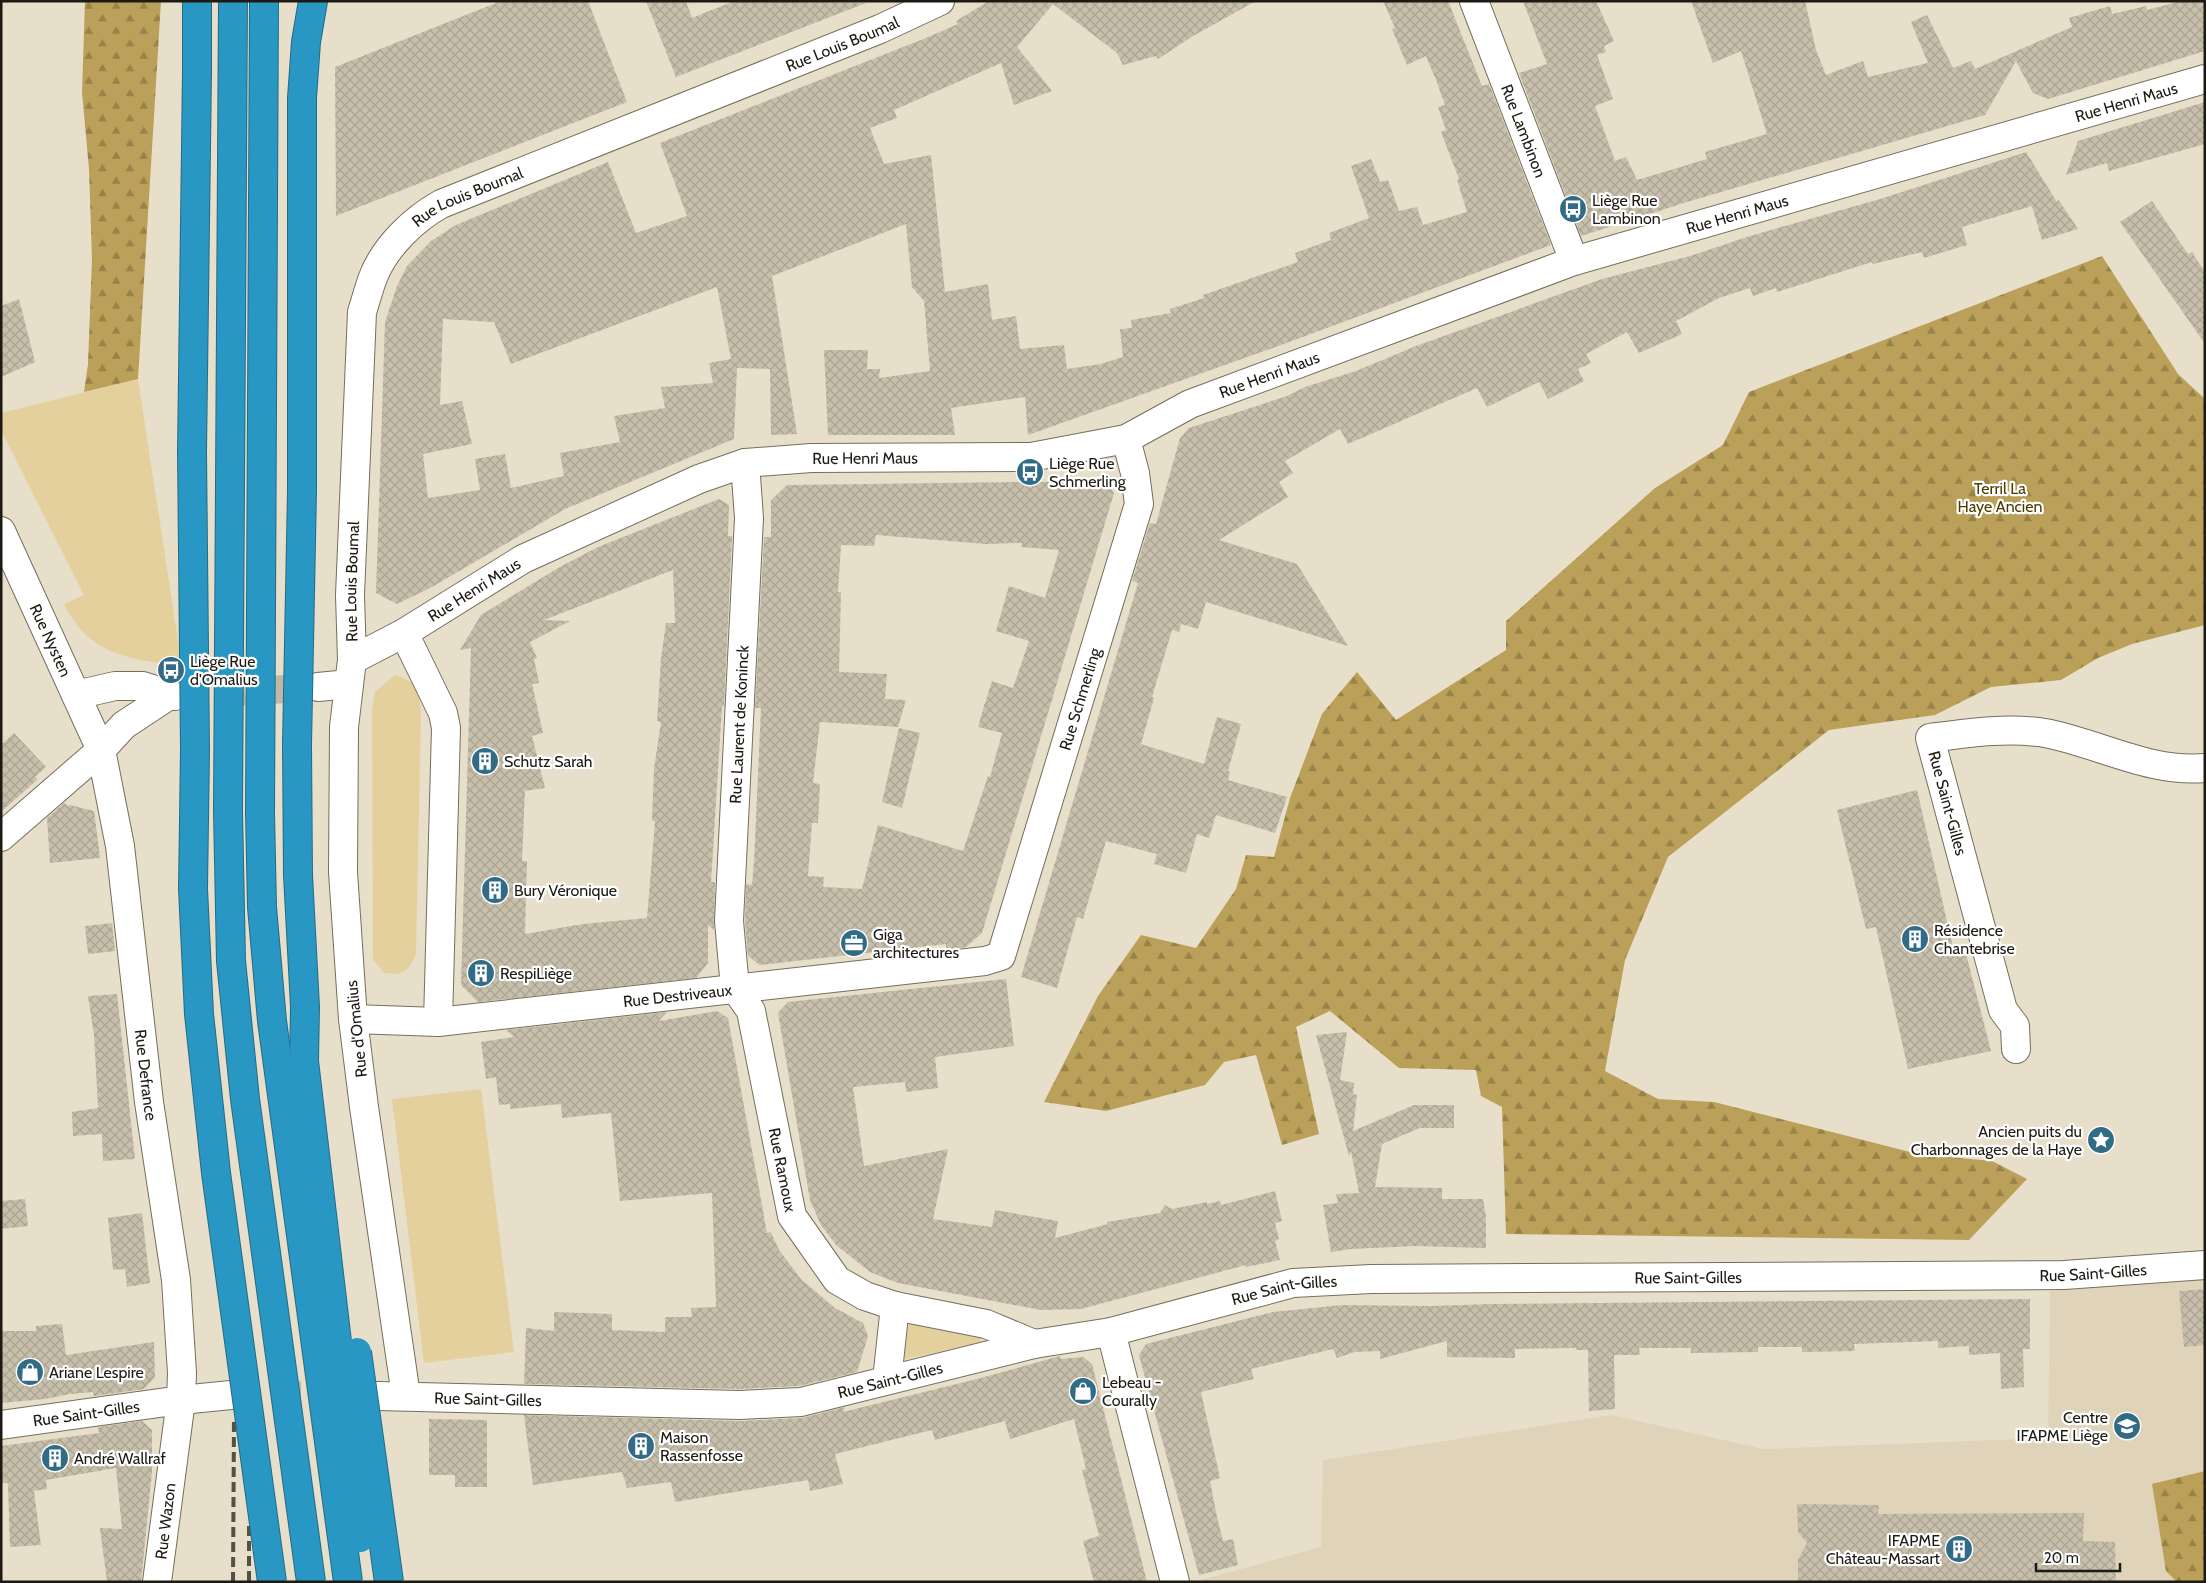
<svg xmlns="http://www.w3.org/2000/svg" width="2206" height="1583" font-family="Cabin,sans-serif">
<defs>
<pattern id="forest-firs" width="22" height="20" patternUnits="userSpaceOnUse" patternTransform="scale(1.25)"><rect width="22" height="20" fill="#bba059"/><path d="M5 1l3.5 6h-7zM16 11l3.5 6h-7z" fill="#978248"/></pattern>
<pattern id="building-cross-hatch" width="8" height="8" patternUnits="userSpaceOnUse" patternTransform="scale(1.25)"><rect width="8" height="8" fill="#c7bfab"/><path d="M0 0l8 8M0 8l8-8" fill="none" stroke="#aaa492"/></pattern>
</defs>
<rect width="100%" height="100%" fill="#e8dfcb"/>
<path fill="#dfd4b9" d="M2205 1279V1582H1194L1321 1547 1323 1460 1611 1415 1764 1449 2048 1438 2050 1291Z"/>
<g fill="#e4d09c">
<path d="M138 379 182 667C130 658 90 657 64 604L84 595 1 430V413Z"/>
<path d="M395 675C419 682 419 692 421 714L416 954C408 972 403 976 384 973L373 959 372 709 375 692Z"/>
<path d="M481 1089 514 1352 424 1363 392 1099Z"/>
<path d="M911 1319 983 1331 980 1343 896 1361Z"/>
</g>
<g fill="url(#forest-firs)">
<path d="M85 1H161L138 379 84 392 88 364 92 259 89 169 82 92Z"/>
<path d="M2102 256 2178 374 2205 399V625L2132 644 2098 658 2061 680 1991 687 1935 715 1829 730 1668 857 1625 960 1605 1071 1658 1099 1714 1102 1918 1154 1992 1161 2027 1179 1969 1240 1506 1234 1502 1107 1481 1096 1476 1070 1399 1068 1330 1011 1296 1027 1319 1134 1282 1145 1256 1055 1224 1062 1205 1085 1106 1111 1044 1102 1098 996 1141 935 1196 948 1236 889 1246 855 1274 857 1290 798 1322 714 1357 672 1396 720 1506 650V621L1655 488 1723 445 1749 392Z"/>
<path d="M2205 1471V1582H2177L2166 1571 2152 1484Z"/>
</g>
<g fill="url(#building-cross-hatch)" fill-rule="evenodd">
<path d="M501 1H588L627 102 336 216 335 67Z"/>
<path d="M646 1H686L692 18 734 1 866 3 676 77Z"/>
<path d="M989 1H1256L1193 36 1158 59 1156 56 1123 65 1117 53 1053 4 1017 47 1052 91 1014 105 1001 63 894 110 897 118 870 128 884 164 931 155 945 292 988 284 992 320 1016 316 1020 349 1064 345 1067 369 1101 364 1123 357 1120 329 1132 328 1131 320 1171 313 1170 309 1204 298 1203 295 1298 262 1295 253 1331 240 1329 233 1369 218 1351 166 1371 159 1380 182 1388 180 1399 211 1417 207 1423 225 1467 212 1457 180 1459 179 1441 132 1446 130 1438 107 1445 105 1436 80 1426 56 1407 65 1392 29 1395 28 1383 1H1448L1482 86 1489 84 1551 245 1281 345 1028 435 1025 397 951 408 955 435H828L824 350H868L867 369H880L879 378 930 371 924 301 912 287 906 224 772 276 797 434 771 435 770 369 737 368 734 439 565 509 432 587 397 604 376 593 385 322 397 286 407 266 431 241 456 225 608 162 636 233 687 216 660 143 926 38 958 24 956 21ZM717 287 731 359 709 363 713 383 661 387 665 408 614 416 620 442 560 453 564 476 511 488 505 454 475 459 480 490 428 498 423 454 472 444 462 401 440 405 443 319 494 322 511 364Z"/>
<path d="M1523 1H1596L1614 41 1604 46 1606 52 1597 55 1613 99 1595 106 1615 161 1626 157 1637 180 1707 159 1705 152 1767 134 1741 51 1713 63 1691 1H1805L1816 50 1826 75 1863 61 1868 77 1928 63 1911 22 1927 15 1953 68 1971 61 1975 69 2072 27 2069 18 2110 6 2112 14 2146 6 2147 10 2181 1H2205V51L2048 99 2033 93 2016 61 1985 115 1687 202 1581 236 1519 73 1547 64Z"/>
<path d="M2205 102V144L2109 171 2107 163 2066 175 2078 141Z"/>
<path d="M2026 152 2057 202 2058 199 2078 229 2042 240 2032 206 1962 227 1967 245 1924 258 1922 252 1873 264 1872 262 1777 292 1776 288 1753 296 1750 288 1719 298 1676 321 1682 334 1639 353 1627 332 1586 354 1591 363 1578 369 1584 381 1548 399 1539 382 1487 407 1477 388 1348 444 1340 429 1285 461 1293 473 1279 482 1288 497 1219 540 1297 564 1348 646 1206 602 1198 629 1181 624 1179 632 1172 630 1152 697 1154 698 1141 744 1204 764 1217 717 1241 724 1228 771 1230 772 1228 780 1287 797 1275 833 1216 815 1209 838 1197 834 1186 873 1154 864 1157 854 1106 841 1083 919 1077 917 1057 988 1021 977 1138 583 1132 581 1150 523 1156 524 1180 438 1189 428 1287 396 1305 387 1356 371 1416 346 1602 279 1690 256 1750 236 1880 199Z"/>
<path d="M2152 201 2188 254 2192 252 2205 272V344L2120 222Z"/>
<path d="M19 299 35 362 1 377V306Z"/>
<path d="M1026 482H1106L1114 493 982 933 966 947 946 950V944L760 965 748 956 745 921 746 884 752 885 754 862 761 708H755L764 537H771V500L787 485ZM876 535 986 544 1022 543 1021 547 1059 550 1045 598 1009 586 996 631 1029 641 1013 688 992 681 984 706 978 727 1002 733 990 777 988 776 963 851 878 825 862 889 823 887 824 877 808 876 812 823H818L820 784 813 783 820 722 898 727 906 700 885 699 887 674 839 672 841 592H838L841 545 874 546Z"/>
<path d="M719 499 729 505 728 536H732L724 706H722L711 882H715L714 930 708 925V963L696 978 478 1002 461 985 471 648 460 650 481 615 558 568 598 547ZM673 570 675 623H666L661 659 657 721 661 722 654 769 652 820 655 822 647 918 583 924 525 934 527 861H522L525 791 545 788 532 736 543 733 532 684 539 683 534 659 537 658 530 642 570 621 544 620Z"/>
<path d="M899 728 920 733 902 808 882 802Z"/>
<path d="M14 733 46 767 35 777 38 779 1 812V745Z"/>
<path d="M1917 790 1954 952 1965 950 1991 1051 1908 1069 1876 927 1866 929 1837 810Z"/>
<path d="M64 803 68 806 70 805 94 811 100 858 50 863 47 818Z"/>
<path d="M112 923 115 951 88 954 85 926Z"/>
<path d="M1006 979 1014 1046 935 1057 938 1088 906 1092 905 1082 853 1087 864 1166 948 1149 933 1219 992 1227 995 1210 1058 1221 1055 1238 1108 1224 1107 1222 1160 1213 1165 1205 1172 1209 1207 1202V1204L1220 1201 1221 1205 1275 1191 1282 1221 1275 1223 1279 1239 1275 1241 1280 1260 1246 1267V1265L1081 1309 1041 1310 898 1283 870 1272 836 1245 821 1225 810 1200 778 1013 788 1002Z"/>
<path d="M117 994 135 1159 103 1161 102 1134 73 1136 72 1112 98 1108 94 1035 88 996Z"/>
<path d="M717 1011 728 1018 767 1233 771 1232 779 1250 801 1279 835 1308 863 1323 868 1336 857 1372 799 1386 739 1389 524 1384 526 1328 554 1331V1312L612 1314V1330L665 1332V1317H692L691 1308 716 1307 712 1193 620 1201 611 1113 562 1118 561 1104 510 1109V1104L499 1105 496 1077 486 1079 481 1042 514 1037 506 1030 667 1012 659 1021Z"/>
<path d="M1347 1032 1340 1080 1354 1083 1353 1094 1357 1095 1353 1131 1414 1105H1454V1128H1420L1382 1144 1375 1187 1442 1188V1199H1483L1486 1217V1248L1415 1246 1351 1249 1331 1252 1323 1205 1338 1203 1336 1194 1359 1193 1351 1151 1349 1156 1316 1035Z"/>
<path d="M25 1199 28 1226 1 1229V1201Z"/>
<path d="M142 1213 150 1283 127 1287 125 1269 113 1270 108 1218Z"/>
<path d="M2205 1289V1345L2184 1347 2179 1291Z"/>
<path d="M2030 1299V1349H2023L2024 1387 2001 1389 2000 1353 1969 1355V1346L1938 1348V1341L1854 1344 1855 1351 1802 1352V1347H1758V1352L1691 1353V1348H1639L1640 1355H1614L1615 1409 1589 1411 1588 1350H1576V1348L1515 1349V1358L1447 1357V1341L1380 1359V1351L1354 1352 1337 1358 1333 1349 1251 1369 1254 1379 1201 1392 1220 1478 1210 1481 1217 1517 1223 1541 1233 1539 1238 1565 1199 1575 1139 1355 1146 1344 1273 1312 1343 1305 1431 1306 1490 1304Z"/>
<path d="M62 1324 66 1355 154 1342 155 1377 144 1389 94 1396 93 1392 70 1394 45 1399 1 1403V1331H36V1326Z"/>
<path d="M1060 1356 1061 1359 1083 1357 1092 1364 1147 1582H1094L1083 1541 1099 1536 1082 1470 1086 1469 1074 1419 1010 1439 1005 1421 935 1440 932 1430 835 1454 843 1484 810 1491 808 1480 675 1502 671 1482 627 1488 622 1472 533 1485 524 1415 739 1421 802 1418 845 1407 843 1412 981 1378Z"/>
<path d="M429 1419 487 1420V1487H455V1475H429Z"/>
<path d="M142 1421 152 1430V1472L141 1582H107L100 1528 122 1529 116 1468 46 1480 47 1489 34 1491 41 1545 10 1547 8 1483H1V1446L99 1433 98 1427Z"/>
<path d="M1797 1504 1879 1505 1878 1514 2084 1513 2083 1541 2115 1542 2116 1582H1798V1560L1807 1543 1798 1532Z"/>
</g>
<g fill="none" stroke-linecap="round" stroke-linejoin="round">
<g stroke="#bfb8a6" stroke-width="28" stroke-dasharray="28 14" stroke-linecap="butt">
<path d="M175 696 318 687"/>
<path d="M231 1395 347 1396"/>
</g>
<g stroke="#766e5c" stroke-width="30">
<g id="street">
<path id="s1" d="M1474 1 1574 261"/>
<path id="s2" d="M1 531 101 750 120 846 149 1102 176 1280 182 1373 181 1400 157 1582"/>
<path d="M404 633 443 713 446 728 438 1022"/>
<path id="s3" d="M352 660 404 633 523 559 699 479 745 463 811 458 1031 457 1126 439 1190 404 1574 261 2205 79"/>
<path d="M318 687 349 684"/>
<path d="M76 695 115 686H143L175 696"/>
<path d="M1 837 101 750 124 725 168 696"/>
<path id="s4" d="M735 988 729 921 749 518 745 463"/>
<path id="s5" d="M735 988 751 1011 792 1216 837 1280 865 1296 895 1306 986 1324 1034 1344"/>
<path id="s6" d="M353 1019 438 1022 985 961 1001 956 1139 504 1135 473 1126 439"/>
<path d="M2016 1049 2015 1026 2003 1010 1930 738C1968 733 2007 727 2045 733 2098 743 2149 773 2205 768"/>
<path d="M1111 1332 1175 1582"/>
<path d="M887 1380 895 1306"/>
<path id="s7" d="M377 1396 739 1405 801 1402 1034 1344 1111 1332 1293 1283 1371 1279 2064 1275 2205 1265"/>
<path id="s8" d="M406 1396 364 1107 353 1019 343 872 344 727 352 660 350 595 362 312C366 300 369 287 374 275 386 246 414 219 441 204L880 29 940 1"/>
<path d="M181 1400 231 1395"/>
</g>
</g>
<g stroke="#766e5c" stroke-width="30">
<g id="secondary">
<path id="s9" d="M1 1425 181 1400"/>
</g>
</g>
<g stroke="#256b85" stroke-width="30">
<g id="highway">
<path d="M197 71V1"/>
<path d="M302 98 306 42 313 1"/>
</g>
</g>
<use href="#street" stroke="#fff" stroke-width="28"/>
<use href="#secondary" stroke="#fff" stroke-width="28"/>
<use href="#highway" stroke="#2997c3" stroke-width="28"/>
<g stroke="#555045" stroke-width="4" stroke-dasharray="10 5" stroke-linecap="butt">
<path d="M248 1427V1375"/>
<path d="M249 1526V1582"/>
<path d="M233 1582 234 1417"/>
</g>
<g stroke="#256b85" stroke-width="30" stroke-linecap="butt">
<g id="highway-bridge">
<path d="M233 1 228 810 231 961 245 1099 311 1582"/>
<path d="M264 1 260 813 262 907 272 1021 348 1582"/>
<path d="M197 71 192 452 195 750 193 889 199 1014 216 1173 272 1582"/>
<path d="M302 98V491L297 745 298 875 305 1007 304 1061 360 1538"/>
<path d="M357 1352 389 1582"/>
</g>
</g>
<use href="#highway-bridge" stroke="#2997c3" stroke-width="28"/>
</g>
<defs>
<g id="bus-disc" transform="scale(1.4375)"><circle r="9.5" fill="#326b85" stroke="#fff"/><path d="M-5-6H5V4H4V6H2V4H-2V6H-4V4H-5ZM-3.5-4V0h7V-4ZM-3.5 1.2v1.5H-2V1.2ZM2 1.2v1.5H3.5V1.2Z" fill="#fff"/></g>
<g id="building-disc" transform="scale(1.4375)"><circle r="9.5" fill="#326b85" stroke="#fff"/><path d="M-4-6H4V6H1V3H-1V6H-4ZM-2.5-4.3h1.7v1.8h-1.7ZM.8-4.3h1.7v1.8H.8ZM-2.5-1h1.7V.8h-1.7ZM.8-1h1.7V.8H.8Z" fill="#fff"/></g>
<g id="office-disc" transform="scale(1.4375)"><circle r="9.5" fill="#326b85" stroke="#fff"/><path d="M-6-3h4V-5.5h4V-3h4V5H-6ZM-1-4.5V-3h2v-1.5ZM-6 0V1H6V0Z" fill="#fff"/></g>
<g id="sight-disc" transform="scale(1.4375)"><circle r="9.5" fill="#326b85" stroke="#fff"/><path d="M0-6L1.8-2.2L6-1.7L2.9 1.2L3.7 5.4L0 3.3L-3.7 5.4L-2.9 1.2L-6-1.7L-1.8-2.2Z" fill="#fff"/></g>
<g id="shop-disc" transform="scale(1.4375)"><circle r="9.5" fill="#326b85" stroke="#fff"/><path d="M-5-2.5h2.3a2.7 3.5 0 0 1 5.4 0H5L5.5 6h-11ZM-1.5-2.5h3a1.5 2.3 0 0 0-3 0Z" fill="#fff"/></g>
<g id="school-disc" transform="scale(1.4375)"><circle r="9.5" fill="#326b85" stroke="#fff"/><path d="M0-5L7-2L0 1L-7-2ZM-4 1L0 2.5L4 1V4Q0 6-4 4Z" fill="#fff"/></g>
</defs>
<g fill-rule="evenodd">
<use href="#bus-disc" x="1573" y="209"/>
<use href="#bus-disc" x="1030" y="472"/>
<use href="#bus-disc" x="171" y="670"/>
<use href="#building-disc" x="485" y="761"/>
<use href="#building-disc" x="495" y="890"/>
<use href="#building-disc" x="1915" y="939"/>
<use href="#office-disc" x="854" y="943"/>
<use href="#building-disc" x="481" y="973"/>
<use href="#sight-disc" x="2101" y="1140"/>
<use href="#shop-disc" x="30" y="1372"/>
<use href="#shop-disc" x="1083" y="1391"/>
<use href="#school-disc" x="2127" y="1426"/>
<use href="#building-disc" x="641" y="1446"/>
<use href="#building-disc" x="55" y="1458"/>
<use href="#building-disc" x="1959" y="1549"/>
</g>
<g text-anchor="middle" stroke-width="4.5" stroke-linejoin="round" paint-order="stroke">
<g font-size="16" fill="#1d1a13" stroke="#fff">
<text dy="6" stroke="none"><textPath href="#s8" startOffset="1659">Rue Louis Boumal</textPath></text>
<text dy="6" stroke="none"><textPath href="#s3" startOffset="1881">Rue Henri Maus</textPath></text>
<text dy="6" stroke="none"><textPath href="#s1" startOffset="139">Rue Lambinon</textPath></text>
<text dy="6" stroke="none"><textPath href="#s8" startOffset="1254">Rue Louis Boumal</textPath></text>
<text dy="6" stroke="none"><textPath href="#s3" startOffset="1476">Rue Henri Maus</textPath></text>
<text dy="6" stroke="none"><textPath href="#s3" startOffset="981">Rue Henri Maus</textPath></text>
<text dy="6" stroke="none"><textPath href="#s3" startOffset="561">Rue Henri Maus</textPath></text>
<text dy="6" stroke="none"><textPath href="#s8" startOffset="819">Rue Louis Boumal</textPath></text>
<text dy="6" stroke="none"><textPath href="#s3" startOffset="141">Rue Henri Maus</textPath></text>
<text dy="6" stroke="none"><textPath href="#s2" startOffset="120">Rue Nysten</textPath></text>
<text dy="6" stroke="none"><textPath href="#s6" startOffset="921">Rue Schmerling</textPath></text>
<text dy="6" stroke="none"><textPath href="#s4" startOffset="264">Rue Laurent de Koninck</textPath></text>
<text transform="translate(1948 803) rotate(75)" y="6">Rue Saint-Gilles</text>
<text dy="6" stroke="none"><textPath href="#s6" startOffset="326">Rue Destriveaux</textPath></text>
<text transform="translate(356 1029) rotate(-96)" y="6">Rue d'Omalius</text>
<text dy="6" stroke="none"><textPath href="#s2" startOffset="569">Rue Defrance</textPath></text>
<text dy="6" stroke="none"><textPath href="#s5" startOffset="190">Rue Ramoux</textPath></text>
<text dy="6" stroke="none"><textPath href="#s7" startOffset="1731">Rue Saint-Gilles</textPath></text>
<text dy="6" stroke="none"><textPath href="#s7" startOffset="1326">Rue Saint-Gilles</textPath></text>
<text dy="6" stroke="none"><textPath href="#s7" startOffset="921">Rue Saint-Gilles</textPath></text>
<text dy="6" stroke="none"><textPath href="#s7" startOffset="516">Rue Saint-Gilles</textPath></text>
<text dy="6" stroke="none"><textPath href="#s7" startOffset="111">Rue Saint-Gilles</textPath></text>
<text dy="6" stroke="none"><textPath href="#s9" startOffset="86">Rue Saint-Gilles</textPath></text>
<text transform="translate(165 1521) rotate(-83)" y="6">Rue Wazon</text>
</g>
<g font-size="16" fill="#1d1a13" stroke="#fff" text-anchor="start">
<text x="1592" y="206">Liège Rue<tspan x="1592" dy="18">Lambinon</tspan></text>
<text x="1049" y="469">Liège Rue<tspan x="1049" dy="18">Schmerling</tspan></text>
<text x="190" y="667">Liège Rue<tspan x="190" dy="18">d'Omalius</tspan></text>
<text x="504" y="767">Schutz Sarah</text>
<text x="514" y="896">Bury Véronique</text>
<text x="1934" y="936">Résidence<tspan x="1934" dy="18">Chantebrise</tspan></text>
<text x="873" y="940">Giga<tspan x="873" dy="18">architectures</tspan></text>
<text x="500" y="979">RespiLiège</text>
<text x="2082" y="1137" text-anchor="end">Ancien puits du<tspan x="2082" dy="18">Charbonnages de la Haye</tspan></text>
<text x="49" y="1378">Ariane Lespire</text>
<text x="1102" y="1388">Lebeau -<tspan x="1102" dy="18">Courally</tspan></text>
<text x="2108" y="1423" text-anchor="end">Centre<tspan x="2108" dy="18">IFAPME Liège</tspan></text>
<text x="660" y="1443">Maison<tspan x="660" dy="18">Rassenfosse</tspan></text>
<text x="74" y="1464">André Wallraf</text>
<text x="1940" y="1546" text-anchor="end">IFAPME<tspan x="1940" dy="18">Château-Massart</tspan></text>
</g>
<g font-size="16" fill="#4d3a00" stroke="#fff">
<text x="2000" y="494">Terril La<tspan x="2000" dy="18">Haye Ancien</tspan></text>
</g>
</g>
<rect width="2206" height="1583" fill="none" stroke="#1d1a13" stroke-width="5"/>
<path d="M2036 1563v8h84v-8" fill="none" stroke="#1d1a13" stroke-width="2.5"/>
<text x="2044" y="1563" font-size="15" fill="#1d1a13" stroke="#ffffff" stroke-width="4" paint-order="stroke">20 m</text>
</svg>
